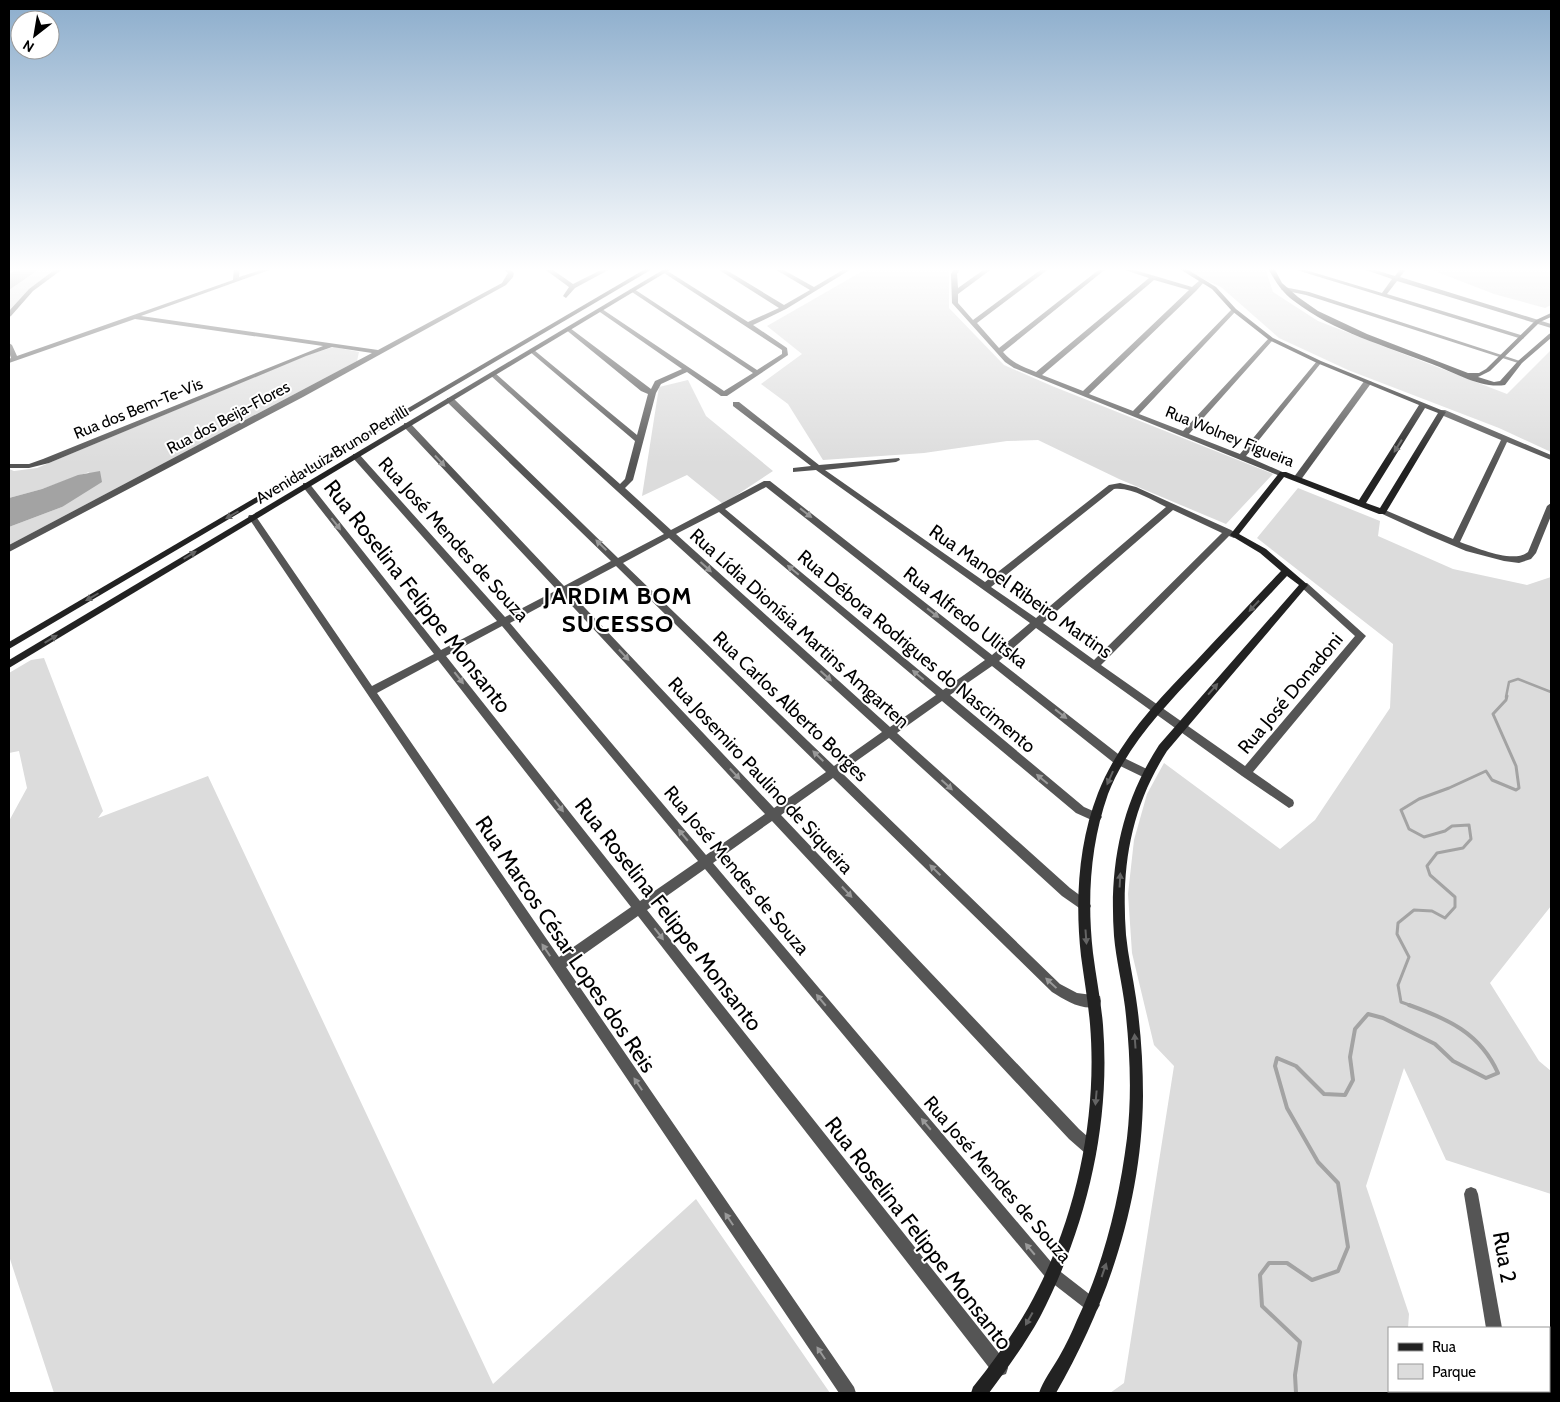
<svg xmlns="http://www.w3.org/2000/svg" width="1560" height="1402" font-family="Cabin,sans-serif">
<rect width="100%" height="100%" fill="#fff"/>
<g fill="#dcdcdc">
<path d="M9 268H58L28 290 9 312V290L21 281 31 268 9 273Z"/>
<path d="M868 268H951L949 274V308L1004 365 1052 386 1273 474 1226 524 1119 479 1038 440 1007 441 924 453 823 460 788 404 761 384 802 354 767 326Z"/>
<path d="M1185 268H1265L1273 292 1318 321 1507 394 1551 350V452L1499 428 1348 370 1279 338 1221 287 1201 278Z"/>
<path d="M1427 268H1551V305L1545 308 1494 294Z"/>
<path d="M334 347 359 352 357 361 9 545V527L62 507 89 472 42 489 9 498V469L14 471 37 468 307 355Z"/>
<path d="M688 380 706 416 773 471 723 504 687 475 642 496 659 387Z"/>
<path d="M1298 488 1380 521 1378 536 1453 569 1527 585 1551 577V906L1490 983 1539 1061 1551 1071V1194L1446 1160 1404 1068 1366 1186 1409 1314 1408 1328H1389V1391H1407V1393H1110L1124 1383 1174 1066 1154 1045 1132 953 1128 894 1134 840 1147 794 1164 763 1280 849 1315 820 1390 708 1393 644 1257 538Z"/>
<path d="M44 658 103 811 98 818 208 776 493 1384 696 1199 830 1393H54L9 1256V821L27 788 19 751 9 753V673L31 660Z"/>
</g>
<g fill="#a3a3a3">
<path d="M31 268H38L35 272 9 290V273Z"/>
<path d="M100 471 102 482 62 507 9 527V498L42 489 78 475Z"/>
</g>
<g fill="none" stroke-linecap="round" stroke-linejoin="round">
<path stroke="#a3a3a3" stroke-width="2.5" d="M1506 697 1509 682 1518 679 1551 692"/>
<path stroke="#a3a3a3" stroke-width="3" d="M1412 1006 1401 1002 1398 985 1409 957 1397 934 1398 923 1414 910 1432 911 1445 918 1455 907V897L1430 875 1427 866 1437 853 1463 848 1471 839 1469 825 1452 826 1445 831 1424 837 1409 829 1401 810 1419 799 1449 788 1486 771 1492 780 1516 790 1519 788 1516 766 1493 714 1506 700 1507 696"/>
<path stroke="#a3a3a3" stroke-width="4" d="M1296 1393 1295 1375 1300 1342 1262 1306 1260 1275 1269 1263H1287L1312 1280 1338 1271 1348 1247 1338 1183 1318 1162 1287 1108 1275 1066 1277 1058 1296 1066 1324 1094 1345 1095 1353 1080 1350 1057 1355 1029 1368 1014 1383 1018 1435 1044 1453 1061 1486 1078 1498 1073C1480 1033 1448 1019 1409 1005"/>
<g fill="#555" fill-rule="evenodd">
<path d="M57 268H64L33 291 11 316 9 317V311L29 289Z"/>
<path d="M234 268H240L239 277 267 268H275L141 316 378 350 502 283 508 273 502 268H508L514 273 513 277 506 285 303 397 9 552V545L372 353 332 347 306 356 49 463 29 468H9V464H29L43 459 323 346 135 319 9 363V359L11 358 9 352V343L12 345 17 356 233 280Z"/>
<path d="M543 268H550L573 284 605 268H612L575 288 566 298 563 296 569 287Z"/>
<path d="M716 268H723L784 305 810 290 773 268H780L814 287 846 268H853L786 309 753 325 787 348 788 355 727 396H721L687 372 661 384 656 393 633 480 625 488 671 530 764 481H770L992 655 1030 623 816 470 793 472V468L811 466 733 406V402H739L819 465 899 458 900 460 896 462 825 470 985 582 1109 485 1120 483 1136 487 1231 530 1238 535 1234 538 1229 536 1101 665 1245 766 1355 636 1301 587 1300 585 1301 583H1307L1366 636 1253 772 1293 800 1294 803 1293 806 1289 808 1242 776 1036 628 999 661 1122 757 1151 771 1152 774 1151 777 1147 778 1143 777 1114 763 992 666 950 695 1084 807 1100 814 1102 817 1100 820 1096 822 1076 813 942 701 897 733 1070 888 1089 902 1091 906 1089 910 1085 912 1062 896 889 738 841 772 1060 984 1077 993 1100 996 1101 1001 1100 1006C1083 1012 1065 1000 1052 992L833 778 781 815 1079 1129 1095 1143 1097 1148 1095 1153 1090 1155 1085 1153 1069 1139 772 821 713 863 1057 1269 1097 1300 1100 1305 1097 1310 1092 1313 1087 1310 1047 1279 705 869 647 910 1006 1362 1008 1368 1006 1374 1000 1376 994 1374 638 916 566 967 854 1387 856 1393H839L248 517 249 515H255L372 686 434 654 303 487V483H309L441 650 497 621 353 458V454H359L505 617 557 590 404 427V423H410L564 586 611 561 447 402V398H453L618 558 664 534 489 374 495 373 620 484 625 479 635 441 529 351 534 350 637 435 648 394 641 391 565 329 570 328 651 389 655 381 682 369 597 310 602 309 724 391 753 373 629 290 634 289 757 370 782 354V350L661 271 666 270 748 322 779 308ZM766 487 985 660 943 690 725 509ZM1114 489C1132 487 1151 500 1166 507L1036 618 991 587ZM1173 510 1222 533 1094 660 1043 623ZM719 512 936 695 890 727 676 534ZM669 538 882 732 834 766 623 563ZM616 566 826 772 774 808 569 591ZM562 595 765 814 706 855 510 623ZM502 626 698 861 640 901 446 656ZM438 660 631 907 559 957 377 693Z"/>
<path d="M955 268H961L957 274 958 288 986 268H993L958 294V303L973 320 1043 268H1050L977 323 999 348 1101 268H1107L1003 352C1012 363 1023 367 1036 372L1149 278 1119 268H1128L1192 287 1200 280H1204L1205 281 1196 291 1089 394 1133 411 1232 309H1236V311L1139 414 1183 431 1269 338H1273V340L1189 434 1240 454 1317 361H1321V363L1246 456 1287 474 1286 476H1280L1014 368 1005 362 952 303 951 274ZM1154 280 1189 290 1083 391 1042 375Z"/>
<path d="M1290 268H1299L1382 293 1392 279 1360 268H1369L1395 276 1401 268H1407L1400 277 1551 324V328L1397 281 1387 294 1524 336V338L1522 339Z"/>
<path d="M1284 287 1309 292 1523 362 1518 363 1306 295 1282 290 1281 289Z"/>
<path d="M1365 380 1372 382 1300 481H1294V477Z"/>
<path d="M1439 410H1445L1551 455V460L1507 442 1460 542C1477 548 1514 564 1528 552L1547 506 1551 503V516L1536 553 1531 559 1519 563 1504 561 1466 551 1428 535 1378 512 1382 509 1385 510 1453 539 1501 440 1439 414Z"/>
<path d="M1471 1187 1476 1189 1478 1194 1502 1328H1486L1464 1194 1466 1189Z"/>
<path d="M1497 1391H1513L1514 1393H1498Z"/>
</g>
<g fill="#222" fill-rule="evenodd">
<path d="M647 268H654L9 649V642Z"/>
<path d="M666 268H673L9 668V660Z"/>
<path d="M1178 268H1185L1216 287 1236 309 1273 338 1321 361 1446 412 1385 514H1379L1284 477 1239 534 1266 549 1308 585 1167 751C1130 809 1121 868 1126 935 1128 956 1133 977 1136 998 1141 1031 1143 1064 1143 1096 1142 1202 1108 1302 1056 1393H1039C1043 1381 1052 1369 1059 1357 1066 1345 1072 1332 1077 1320 1104 1263 1119 1201 1127 1138 1132 1095 1130 1050 1125 1007 1122 983 1116 959 1114 936 1109 866 1121 804 1159 745L1299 585 1287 576C1258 607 1229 638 1199 670 1164 708 1127 745 1108 794 1090 845 1087 900 1093 953 1096 977 1101 1001 1103 1025 1111 1126 1086 1228 1040 1317 1025 1344 1007 1369 989 1393H971L973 1387C993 1362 1012 1336 1028 1308 1075 1224 1098 1120 1090 1024 1088 1001 1084 979 1081 956 1075 902 1078 844 1098 793 1119 740 1157 701 1196 661 1224 631 1253 601 1281 571L1260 553 1230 535 1280 472H1286L1359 500 1419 405 1317 363 1269 340 1232 311 1212 289ZM1425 408 1438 413 1380 508 1366 503Z"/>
<path d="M1268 268H1274L1282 283 1298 297 1318 311 1367 334 1468 373H1479L1486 369 1536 320 1551 313V317L1540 322 1490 371 1478 377 1494 382 1500 381 1518 361 1549 334 1551 333V338L1522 363 1505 385C1481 389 1454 372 1432 364 1386 346 1334 332 1294 301 1282 292 1275 281 1268 268Z"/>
</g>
</g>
<defs><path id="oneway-solid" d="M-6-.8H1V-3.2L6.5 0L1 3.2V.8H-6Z" transform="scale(1.25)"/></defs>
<g fill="#646464">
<use href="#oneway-solid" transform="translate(1398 446) rotate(122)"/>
<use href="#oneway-solid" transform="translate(232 515) rotate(150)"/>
<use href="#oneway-solid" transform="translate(190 555) rotate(-31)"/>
<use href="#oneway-solid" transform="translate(92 597) rotate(150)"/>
<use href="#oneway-solid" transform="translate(1254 606) rotate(133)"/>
<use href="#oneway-solid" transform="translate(51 639) rotate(-31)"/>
<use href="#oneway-solid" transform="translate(1213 689) rotate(-49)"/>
<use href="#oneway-solid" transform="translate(1110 778) rotate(114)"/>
<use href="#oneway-solid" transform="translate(1120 880) rotate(-87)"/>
<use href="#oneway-solid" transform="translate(1086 937) rotate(86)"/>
<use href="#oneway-solid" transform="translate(1135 1041) rotate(-94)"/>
<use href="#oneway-solid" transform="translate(1096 1098) rotate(95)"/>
<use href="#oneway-solid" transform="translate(1104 1270) rotate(-71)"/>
<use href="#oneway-solid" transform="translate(1029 1319) rotate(119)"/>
</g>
<g fill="#999">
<use href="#oneway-solid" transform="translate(440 461) rotate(47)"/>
<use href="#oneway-solid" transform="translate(806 513) rotate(38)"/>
<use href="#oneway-solid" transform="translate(336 524) rotate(52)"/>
<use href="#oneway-solid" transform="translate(601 545) rotate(-136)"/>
<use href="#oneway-solid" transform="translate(706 567) rotate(42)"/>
<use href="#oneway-solid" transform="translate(793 570) rotate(-140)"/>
<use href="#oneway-solid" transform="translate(933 613) rotate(38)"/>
<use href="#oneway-solid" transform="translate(624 655) rotate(47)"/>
<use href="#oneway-solid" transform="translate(918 675) rotate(-140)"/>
<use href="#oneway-solid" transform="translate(826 676) rotate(42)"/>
<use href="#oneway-solid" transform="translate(459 678) rotate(52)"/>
<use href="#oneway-solid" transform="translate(1061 714) rotate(38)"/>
<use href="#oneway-solid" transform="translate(818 756) rotate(-136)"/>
<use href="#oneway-solid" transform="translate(735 774) rotate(47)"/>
<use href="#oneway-solid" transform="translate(1042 779) rotate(-140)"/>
<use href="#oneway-solid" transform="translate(947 785) rotate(42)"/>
<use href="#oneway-solid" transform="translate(559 806) rotate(52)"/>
<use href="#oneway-solid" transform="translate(683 835) rotate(-130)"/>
<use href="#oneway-solid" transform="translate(935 870) rotate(-136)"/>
<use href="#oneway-solid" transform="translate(847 892) rotate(47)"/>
<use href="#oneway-solid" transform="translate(659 934) rotate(52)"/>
<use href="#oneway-solid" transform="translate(546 950) rotate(-124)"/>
<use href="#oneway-solid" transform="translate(1051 983) rotate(-137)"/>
<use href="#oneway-solid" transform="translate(821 1000) rotate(-130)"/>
<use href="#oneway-solid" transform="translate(638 1084) rotate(-124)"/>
<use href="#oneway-solid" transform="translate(926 1124) rotate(-130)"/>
<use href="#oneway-solid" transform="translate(729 1219) rotate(-124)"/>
<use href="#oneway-solid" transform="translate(1030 1249) rotate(-130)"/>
<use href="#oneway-solid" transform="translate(821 1353) rotate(-124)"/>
</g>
<linearGradient id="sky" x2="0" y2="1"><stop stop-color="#8cadcc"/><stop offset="0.58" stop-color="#fff"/><stop offset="1" stop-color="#fff" stop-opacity="0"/></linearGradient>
<rect width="1560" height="464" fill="url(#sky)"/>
<g text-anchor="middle" stroke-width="4" stroke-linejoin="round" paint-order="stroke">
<g font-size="16" fill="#000" stroke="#fff">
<text transform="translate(138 408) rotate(-22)" y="6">Rua dos Bem-Te-Vis</text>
<text transform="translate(228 417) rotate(-28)" y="6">Rua dos Beija-Flores</text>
<text transform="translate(1230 436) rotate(22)" y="6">Rua Wolney Figueira</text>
<text transform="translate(332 454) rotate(-31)" y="6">Avenida Luiz Bruno Petrilli</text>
</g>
<g font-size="19" fill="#000" stroke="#fff">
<text transform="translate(454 539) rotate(48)" y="7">Rua José Mendes de Souza</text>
<text transform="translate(1021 591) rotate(35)" y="7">Rua Manoel Ribeiro Martins</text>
<text transform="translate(966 617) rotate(38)" y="7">Rua Alfredo Ulitska</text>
<text transform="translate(800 628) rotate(42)" y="7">Rua Lídia Dionísia Martins Amgarten</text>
<text transform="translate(917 651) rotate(40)" y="7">Rua Débora Rodrigues do Nascimento</text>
<text transform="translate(1290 693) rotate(-50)" y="7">Rua José Donadoni</text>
<text transform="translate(791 706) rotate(44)" y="7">Rua Carlos Alberto Borges</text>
<text transform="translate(761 775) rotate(47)" y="7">Rua Josemiro Paulino de Siqueira</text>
<text transform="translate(737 870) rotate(50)" y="7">Rua José Mendes de Souza</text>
<text transform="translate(998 1179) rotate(49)" y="7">Rua José Mendes de Souza</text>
</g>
<g font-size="22" fill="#000" stroke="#fff">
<text transform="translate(418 596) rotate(52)" y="8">Rua Roselina Felippe Monsanto</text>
<text transform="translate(669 914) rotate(52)" y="8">Rua Roselina Felippe Monsanto</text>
<text transform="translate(566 944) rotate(56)" y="8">Rua Marcos César Lopes dos Reis</text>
<text transform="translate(919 1233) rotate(52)" y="8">Rua Roselina Felippe Monsanto</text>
<text transform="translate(1505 1257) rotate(80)" y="8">Rua 2</text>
</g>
<g font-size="24" font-weight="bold" letter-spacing="1" fill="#000" stroke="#fff">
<text x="618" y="604">JARDIM BOM<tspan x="618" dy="28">SUCESSO</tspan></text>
</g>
</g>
<rect width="1560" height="1402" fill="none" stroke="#000000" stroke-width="20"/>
<rect x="1388" y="1327" width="162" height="65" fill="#ffffff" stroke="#999999"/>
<rect x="1398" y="1343" width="25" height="8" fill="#222222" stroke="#999999"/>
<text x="1432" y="1352" font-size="15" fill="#000000">Rua</text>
<rect x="1398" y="1364" width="25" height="15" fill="#dcdcdc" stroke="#999999"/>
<text x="1432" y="1377" font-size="15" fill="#000000">Parque</text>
<g transform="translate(35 35) rotate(211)"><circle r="24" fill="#ffffff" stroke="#999999"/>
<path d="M0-4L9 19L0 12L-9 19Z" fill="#000000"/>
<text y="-8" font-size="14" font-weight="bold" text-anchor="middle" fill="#000000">N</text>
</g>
</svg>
